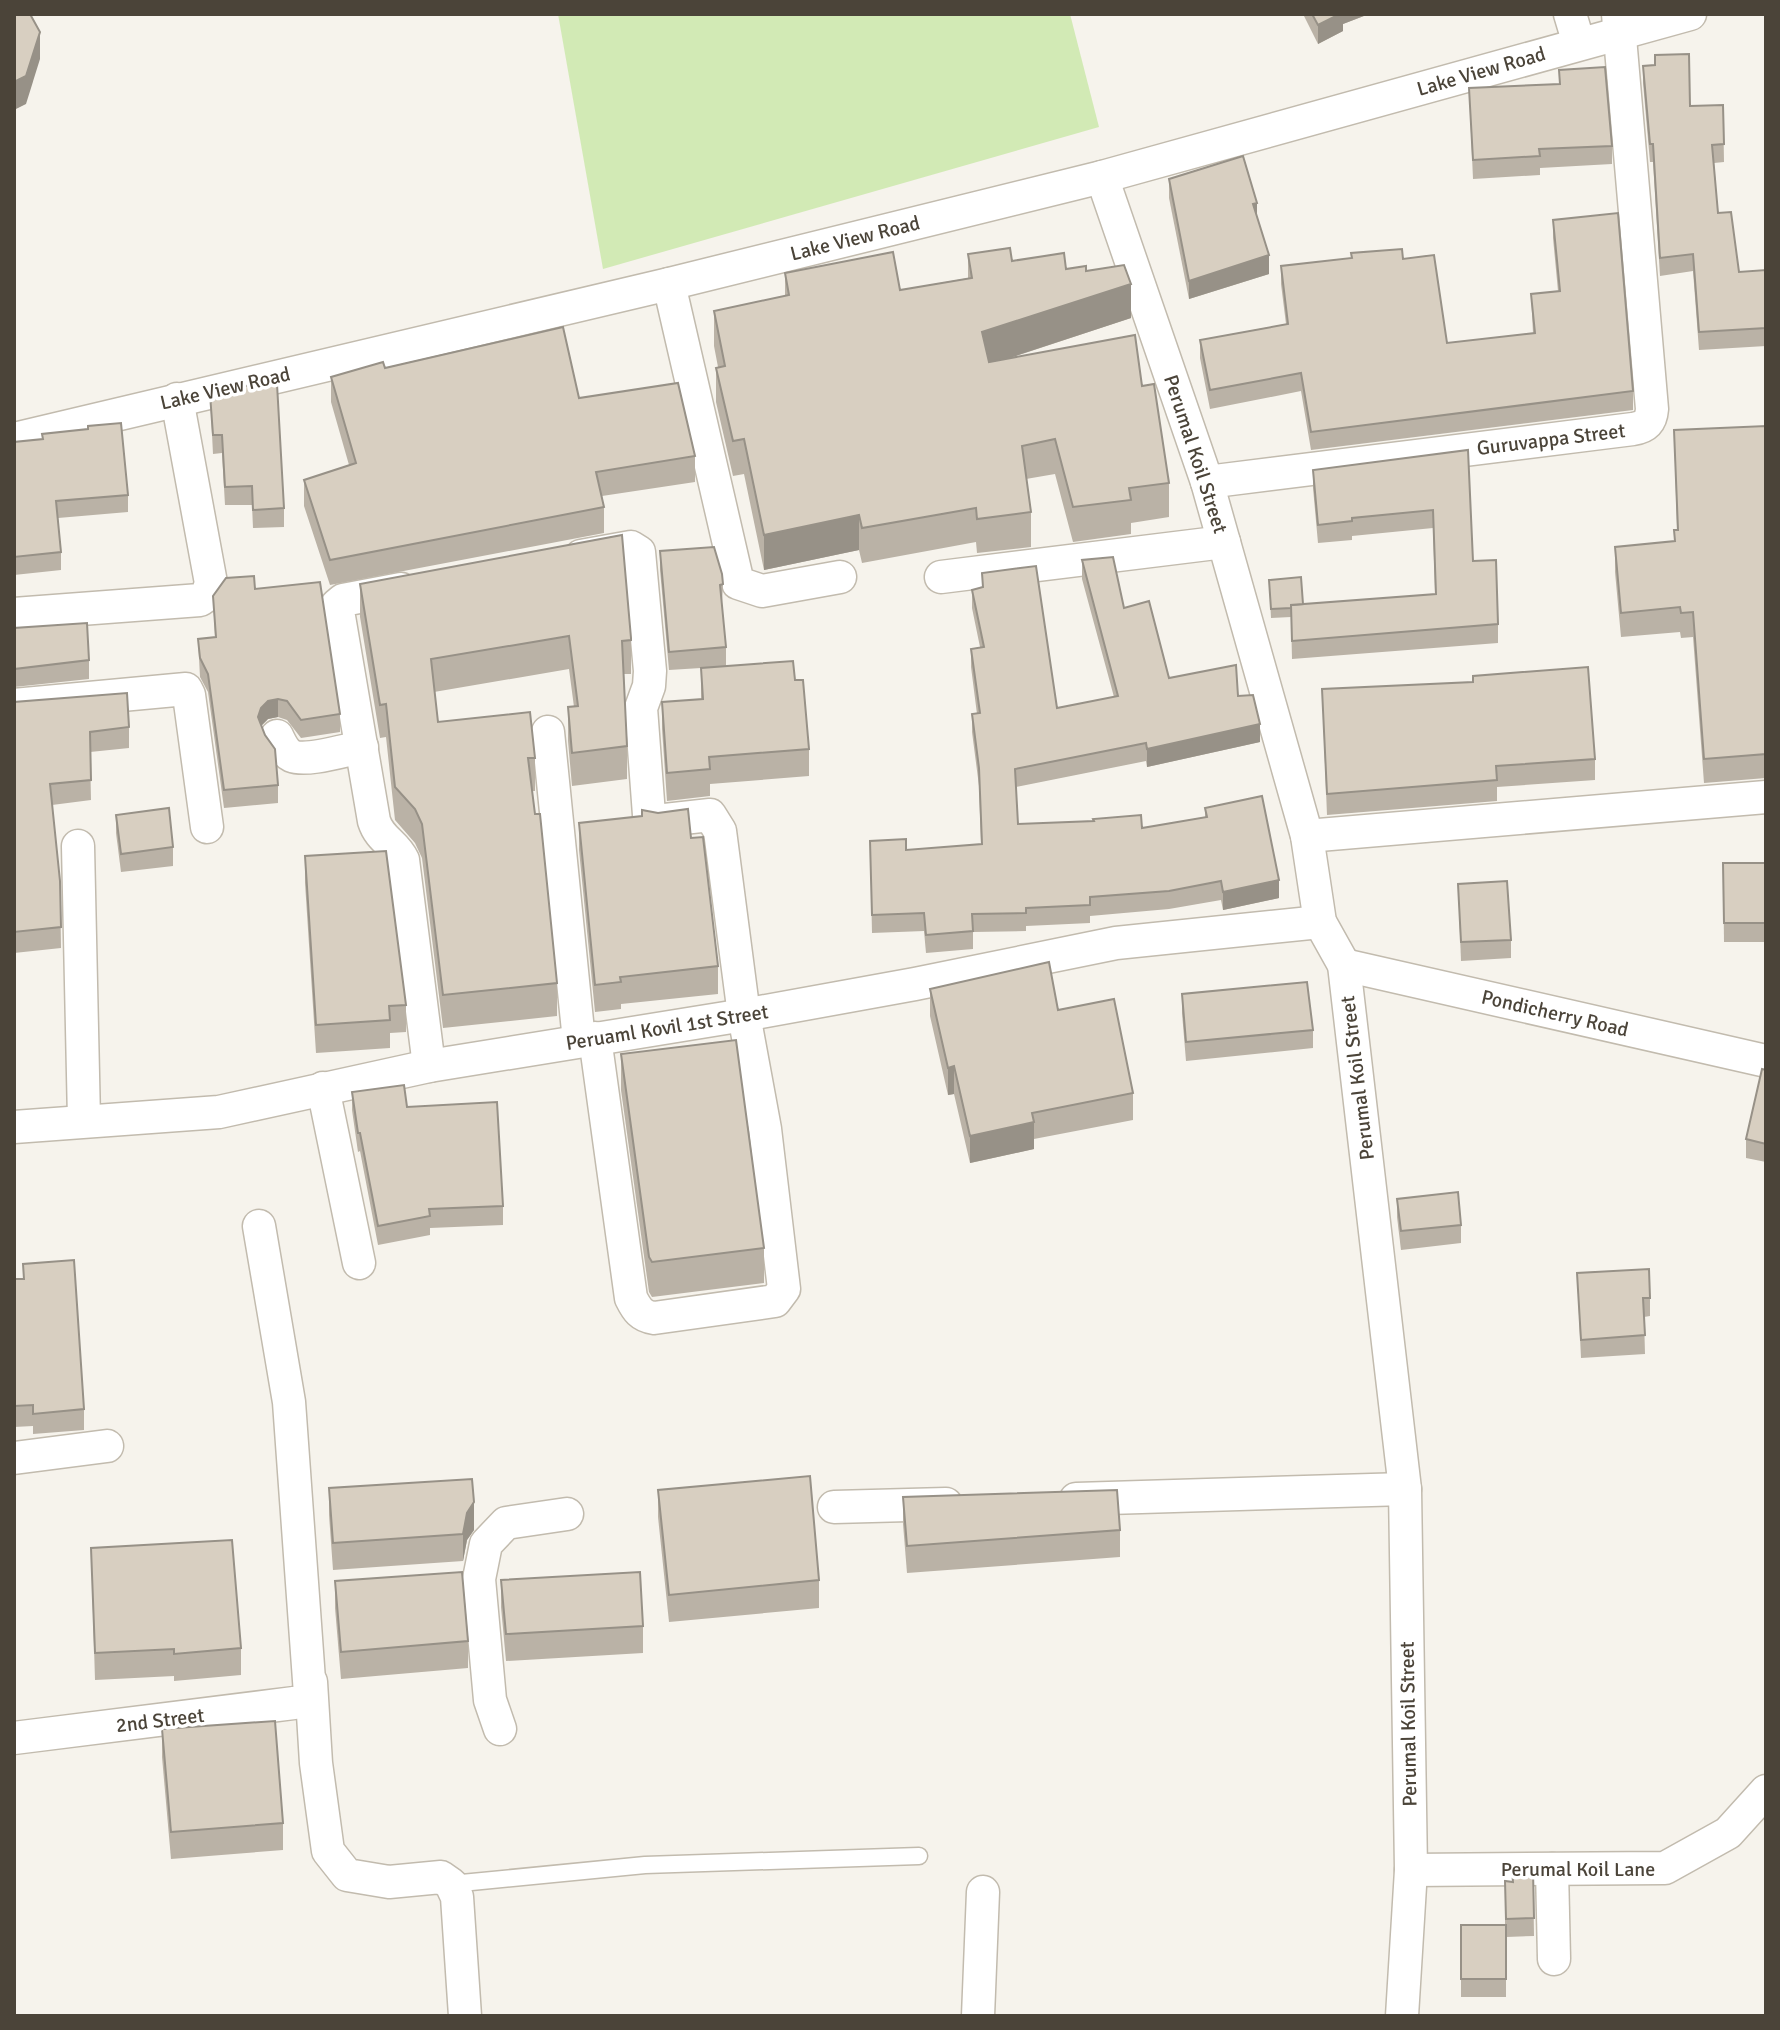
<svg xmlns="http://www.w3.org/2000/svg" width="1780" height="2030" font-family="Signika,sans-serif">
<rect width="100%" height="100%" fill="#f6f3ec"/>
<path fill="#d2eab5" d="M558 14H1070L1099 127 603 269Z"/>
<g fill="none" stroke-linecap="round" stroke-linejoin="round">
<g stroke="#c2bbae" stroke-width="19">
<path id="lane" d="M451 1884 645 1865 919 1856"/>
</g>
<g stroke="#c2bbae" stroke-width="35">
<g id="street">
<path d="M1570 14 1579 44"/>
<path d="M1102 177 1207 482 1307 836 1320 922 1344 965 1405 1489 1411 1870 1402 2016"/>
<path d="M669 284 738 583 762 591 840 577"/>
<path d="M14 439 669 284 1102 177 1690 14"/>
<path d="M1207 482 1633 429C1646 427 1651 422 1652 409L1618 14"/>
<path d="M581 556 631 547 639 552 650 671 649 686 641 708 649 815 656 821 710 815 720 831 744 1015 765 1129 784 1289 775 1301 654 1318C641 1316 637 1310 631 1298L595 1038"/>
<path d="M941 577 1224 542"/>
<path d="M401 589 343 600 337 605 374 821C380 840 395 843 403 860L429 1066"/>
<path d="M14 614 200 600 207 595 211 583 177 399"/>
<path d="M14 705 186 689 189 695 207 827"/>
<path d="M548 732 579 1041"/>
<path d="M277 736C281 744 284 752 292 756 307 762 345 750 362 747"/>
<path d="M1307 836 1766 797"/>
<path d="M78 846 84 1120"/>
<path d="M1344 965 1766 1061"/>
<path d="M323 1088 359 1263"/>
<path d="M14 1127 219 1112 429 1066 744 1015 915 984 1116 943 1320 922"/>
<path d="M14 1458 107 1446"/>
<path d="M1076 1499 1405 1489"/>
<path d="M834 1507 946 1504"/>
<path d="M311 1682 316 1763 328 1851 347 1875 389 1882 441 1877 451 1884 457 1897 465 2016"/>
<path d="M500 1729 490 1700 479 1579 486 1544 506 1523 567 1514"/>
<path d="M14 1738 294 1703 305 1701 310 1694 289 1402 259 1226"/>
<path d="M1552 1869 1554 1959"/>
<path d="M1411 1870 1665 1868 1728 1833 1766 1791"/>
<path d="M978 2016 983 1892"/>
</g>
</g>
<use href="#lane" stroke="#fff" stroke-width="16"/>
<use href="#street" stroke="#fff" stroke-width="32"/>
</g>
<g fill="#bab2a6">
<path d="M1303 14H1369L1343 24V31L1318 44Z"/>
<path d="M1643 66 1690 106 1723 105 1724 162 1714 163 1718 213 1739 272 1766 270V346L1699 350 1693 271 1660 276 1653 162H1650L1643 83Z"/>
<path d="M1559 70 1612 146V164L1540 168V175L1473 179 1469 88 1559 84Z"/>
<path d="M1169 179 1257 219 1269 274 1189 299 1169 198Z"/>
<path d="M1553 220 1633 391V410L1311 450 1301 391 1210 409 1200 358V340L1286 324 1281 284V266L1403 259 1447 343 1533 333 1531 294 1558 291 1553 238Z"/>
<path d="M968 254 1086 271 1131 318 1007 359 1142 386 1169 483V517L1131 523V534L1073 542 1055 474 1026 479 1031 512V547L977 553 976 542 862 563 859 550 764 570 744 474 733 476 716 402V368L718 367 714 346V311L785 296V273L900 290 968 278Z"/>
<path d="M385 368 579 398 695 456V482L602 496 604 507V533L330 585 304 506V480L349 465 331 402V377Z"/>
<path d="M210 394 284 508V527L253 528 252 505H225L222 453 213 454Z"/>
<path d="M1766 426V778L1704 783 1693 637 1681 638 1680 632 1621 637 1615 572V547L1674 541V530H1677L1674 430Z"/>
<path d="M14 442 128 495V512L58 518 61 552V570L14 575Z"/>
<path d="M1468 450 1473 561 1498 624V643L1292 659 1291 617 1271 618 1269 580 1303 604 1435 594 1433 528 1352 536V540L1318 543 1313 488V470Z"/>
<path d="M660 551 723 584 722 603 726 647V666L795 680 809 749V776L710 784V796L667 801 662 729V702L701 699V668L669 670 660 570Z"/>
<path d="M1082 560 1124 608 1169 678 1238 696 1260 742 1147 767 1146 761 1016 787 1018 824 1142 828 1205 817V808L1279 898 1223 910 1221 900 1169 909 1090 916V923L1026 926V931L973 932V949L926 953 924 931 872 933 870 841 906 850 981 844 979 786 972 732V714H977L971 667V649L980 647 972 608V590L982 587V573L1057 708 1114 697 1082 579Z"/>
<path d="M360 584 631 638V674H624L627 746V779L572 786 568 741V707H574L569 669 434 692 438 722 535 758V791H532L557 983V1016L443 1028 422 858 415 843 395 820 386 737 380 738 360 617Z"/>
<path d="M255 589 340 714V732L301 738 287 720 278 717 268 719 261 726 278 785V803L224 808 208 692 200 677 198 639 215 638 213 596Z"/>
<path d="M14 628 89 660V679L14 687Z"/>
<path d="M1322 689 1595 759V780L1497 787V801L1327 815Z"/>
<path d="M14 702 129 727V748L90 752 91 800 52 805 60 881 61 948 14 953Z"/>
<path d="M116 815 173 847V866L121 872 116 833Z"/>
<path d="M579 823 691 838 718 966V994L621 1004V1009L595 1012 579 850Z"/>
<path d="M305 856 406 1005V1032L390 1033V1048L316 1053 305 883Z"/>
<path d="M1723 863H1766V942H1724Z"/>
<path d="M1458 884 1511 940V958L1461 961Z"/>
<path d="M930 989 1058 1010 1133 1093V1120L1034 1139V1149L970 1163 954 1094 948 1095 930 1016Z"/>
<path d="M1182 994 1313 1030V1048L1186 1061 1182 1013Z"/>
<path d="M621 1054 764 1248V1283L652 1297 649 1292 621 1090Z"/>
<path d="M1766 1070V1162L1746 1158V1139Z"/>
<path d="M352 1092 407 1107 503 1206V1225L430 1228V1235L378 1245 360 1151 358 1152 352 1110Z"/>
<path d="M1397 1199 1461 1225V1243L1401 1250 1397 1217Z"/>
<path d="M23 1264 84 1409V1430L33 1434V1426L14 1427V1279H23Z"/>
<path d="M1577 1273 1650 1298V1316L1644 1317 1645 1354 1581 1358Z"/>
<path d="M329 1488 474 1530 467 1540 463 1561 333 1570 329 1515Z"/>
<path d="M658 1490 819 1580V1608L669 1622 658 1517Z"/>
<path d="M903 1497 1120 1530V1557L907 1573 903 1524Z"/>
<path d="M91 1548 241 1648V1675L174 1681V1676L95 1680Z"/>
<path d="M501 1580 643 1626V1653L506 1661 501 1607Z"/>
<path d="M335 1581 468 1641V1668L341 1679 335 1608Z"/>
<path d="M162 1729 283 1823V1850L171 1859 162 1757Z"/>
<path d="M1533 1870 1534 1936 1506 1937V1997H1461V1925H1505V1881L1512 1882Z"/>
</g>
<g fill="#979187">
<path d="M1340 14H1369L1343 24V31L1318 44V25Z"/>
<path d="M40 32V59L26 104 14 110V82Z"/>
<path d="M1257 203V221L1253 204Z"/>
<path d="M1269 255V274L1189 299V281Z"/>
<path d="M1131 284V318L982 367V332Z"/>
<path d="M859 515V550L764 570V535Z"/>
<path d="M278 699V717L268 719 261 726 258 717 261 708 268 701Z"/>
<path d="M1260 724V742L1147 767V749Z"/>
<path d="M1279 880V898L1223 910V892Z"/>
<path d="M954 1066V1094L948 1095V1068Z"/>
<path d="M1034 1122V1149L970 1163V1136Z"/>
<path d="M474 1502V1530L467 1540 463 1561V1534L467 1513Z"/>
</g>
<g fill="#d8cfc1" stroke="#979187" stroke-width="2">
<path d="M14 14H30L40 32 26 76 14 82Z"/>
<path d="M1312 14H1340L1318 25Z"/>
<path d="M1689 54 1690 106 1723 105 1724 144 1712 145 1718 213 1731 212 1739 272 1766 270V328L1699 332 1693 254 1660 258 1653 144H1650L1643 66 1655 65V55Z"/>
<path d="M1605 67 1612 146 1539 149 1540 156 1473 160 1469 88 1560 84 1559 70Z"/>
<path d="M1243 156 1257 203 1253 204 1269 255 1189 281 1169 179Z"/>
<path d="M1618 213 1633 391 1311 432 1301 373 1210 390 1200 340 1288 324 1281 266 1352 258 1351 253 1402 249 1403 259 1434 255 1447 343 1535 333 1531 294 1560 291 1553 220Z"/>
<path d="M1010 248 1012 261 1064 253 1066 269 1086 266V271L1124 265 1131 284 982 332 989 362 1135 335 1142 386 1154 384 1169 483 1129 488 1131 500 1073 507 1055 439 1022 446 1031 512 977 519 976 508 862 528 859 515 764 535 744 439 733 441 716 368 725 366 714 311 789 295 785 273 893 252 900 290 972 278 968 254Z"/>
<path d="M563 327 579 398 678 383 695 456 596 472 604 507 330 560 304 480 356 463 331 377 383 362 385 368Z"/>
<path d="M277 384 284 508 253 510 252 486 225 487 222 435H213L210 394 242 386Z"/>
<path d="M121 423 128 495 56 501 61 552 14 557V442L43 439 42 434 88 429V426Z"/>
<path d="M1766 426V754L1704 759 1693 612 1681 613 1680 607 1621 613 1615 547 1675 541 1674 530H1678L1674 430Z"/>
<path d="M1468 450 1473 561 1496 560 1498 624 1292 641 1291 605 1436 594 1433 510 1352 518V521L1318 525 1313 470Z"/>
<path d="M622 535 631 638V640L622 641 627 746 572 753 568 707 578 706 569 636 431 659 438 722 530 712 535 758H528L535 814H540L557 983 443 995 422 824 415 809 395 787 386 704 380 705 360 584Z"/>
<path d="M714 547 722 574 723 584 720 585 726 647 669 652 660 551Z"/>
<path d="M1113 557 1124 608 1149 601 1169 678 1236 665 1238 696 1253 695 1260 724 1147 749 1146 743 1015 769 1018 824 1094 821 1093 819 1141 815 1142 828 1207 817 1205 808 1262 796 1279 880 1223 892 1221 881 1169 891 1090 897V905L1026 908V913L972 914 973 931 926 935 924 913 872 915 870 841 906 839V850L982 844 979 768 972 714 980 713 971 649 984 647 972 590 983 587 982 573 1036 566 1057 708 1118 696 1082 560Z"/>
<path d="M254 576 255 589 320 582 340 714 301 720 287 701 278 699 268 701 261 708 258 717 265 735 275 749 278 785 224 790 208 674 200 658 198 639 216 637 213 596 226 578Z"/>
<path d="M1301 577 1303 604 1291 605V608L1271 609 1269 580Z"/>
<path d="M87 623 89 660 14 669V628Z"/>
<path d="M793 661 795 680H803L809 749 709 757 710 769 667 773 662 702 703 699 701 668Z"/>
<path d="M1588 667 1595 759 1496 766 1497 780 1327 794 1322 689 1473 682V676Z"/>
<path d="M127 693 129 727 90 732 91 780 50 784 60 881 61 927 14 932V702Z"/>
<path d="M169 808 173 847 121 854 116 815Z"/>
<path d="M688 809 691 838 703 837 718 966 620 977 621 982 595 985 579 823 642 816V810L658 813Z"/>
<path d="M386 851 406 1005 389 1006 390 1020 316 1025 305 856Z"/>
<path d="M1723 863H1766V923H1724Z"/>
<path d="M1507 881 1511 940 1461 942 1458 884Z"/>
<path d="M1049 962 1058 1010 1114 999 1133 1093 1032 1113 1034 1122 970 1136 954 1066 948 1068 930 989Z"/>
<path d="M1307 982 1313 1030 1186 1042 1182 994Z"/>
<path d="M736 1040 764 1248 652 1262 649 1257 621 1054Z"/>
<path d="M1762 1069 1766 1070V1144L1746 1139Z"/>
<path d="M404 1085 407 1107 497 1102 503 1206 429 1209 430 1216 378 1226 360 1133H358L352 1092Z"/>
<path d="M1458 1192 1461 1225 1401 1231 1397 1199Z"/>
<path d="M74 1260 84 1409 33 1414V1405L14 1406V1279H24L23 1264Z"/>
<path d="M1649 1269 1650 1298H1643L1645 1335 1581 1340 1577 1273Z"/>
<path d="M810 1476 819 1580 669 1595 658 1490Z"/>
<path d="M472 1479 474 1502 467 1513 463 1534 333 1543 329 1488Z"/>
<path d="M1117 1490 1120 1530 907 1546 903 1497Z"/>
<path d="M232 1540 241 1648 174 1654V1649L95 1653 91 1548Z"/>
<path d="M462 1572 468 1641 341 1652 335 1581Z"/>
<path d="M640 1572 643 1626 506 1634 501 1580Z"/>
<path d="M275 1721 283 1823 171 1832 162 1729Z"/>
<path d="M1512 1870H1533L1534 1918 1506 1919 1505 1881 1513 1882Z"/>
<rect x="1461" y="1925" width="45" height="54"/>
</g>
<g text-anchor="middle" stroke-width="7" stroke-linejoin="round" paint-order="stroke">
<g font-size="20" fill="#4b4439" stroke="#fff">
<text transform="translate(1481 71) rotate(-16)" y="7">Lake View Road</text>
<text transform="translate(855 238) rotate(-14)" y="7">Lake View Road</text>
<text transform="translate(225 388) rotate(-13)" y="7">Lake View Road</text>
<text transform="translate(1551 439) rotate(-7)" y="7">Guruvappa Street</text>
<text transform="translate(1196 454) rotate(72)" y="7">Perumal Koil Street</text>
<text transform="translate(1555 1013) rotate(13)" y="7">Pondicherry Road</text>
<text transform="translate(667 1027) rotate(-9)" y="7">Peruaml Kovil 1st Street</text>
<text transform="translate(1357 1078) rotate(-97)" y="7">Perumal Koil Street</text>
<text transform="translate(160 1720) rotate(-7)" y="7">2nd Street</text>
<text transform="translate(1408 1724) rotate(-91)" y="7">Perumal Koil Street</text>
<text x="1578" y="1876">Perumal Koil Lane</text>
</g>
</g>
<rect width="1780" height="2030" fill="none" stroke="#4b4439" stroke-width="32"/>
</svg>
